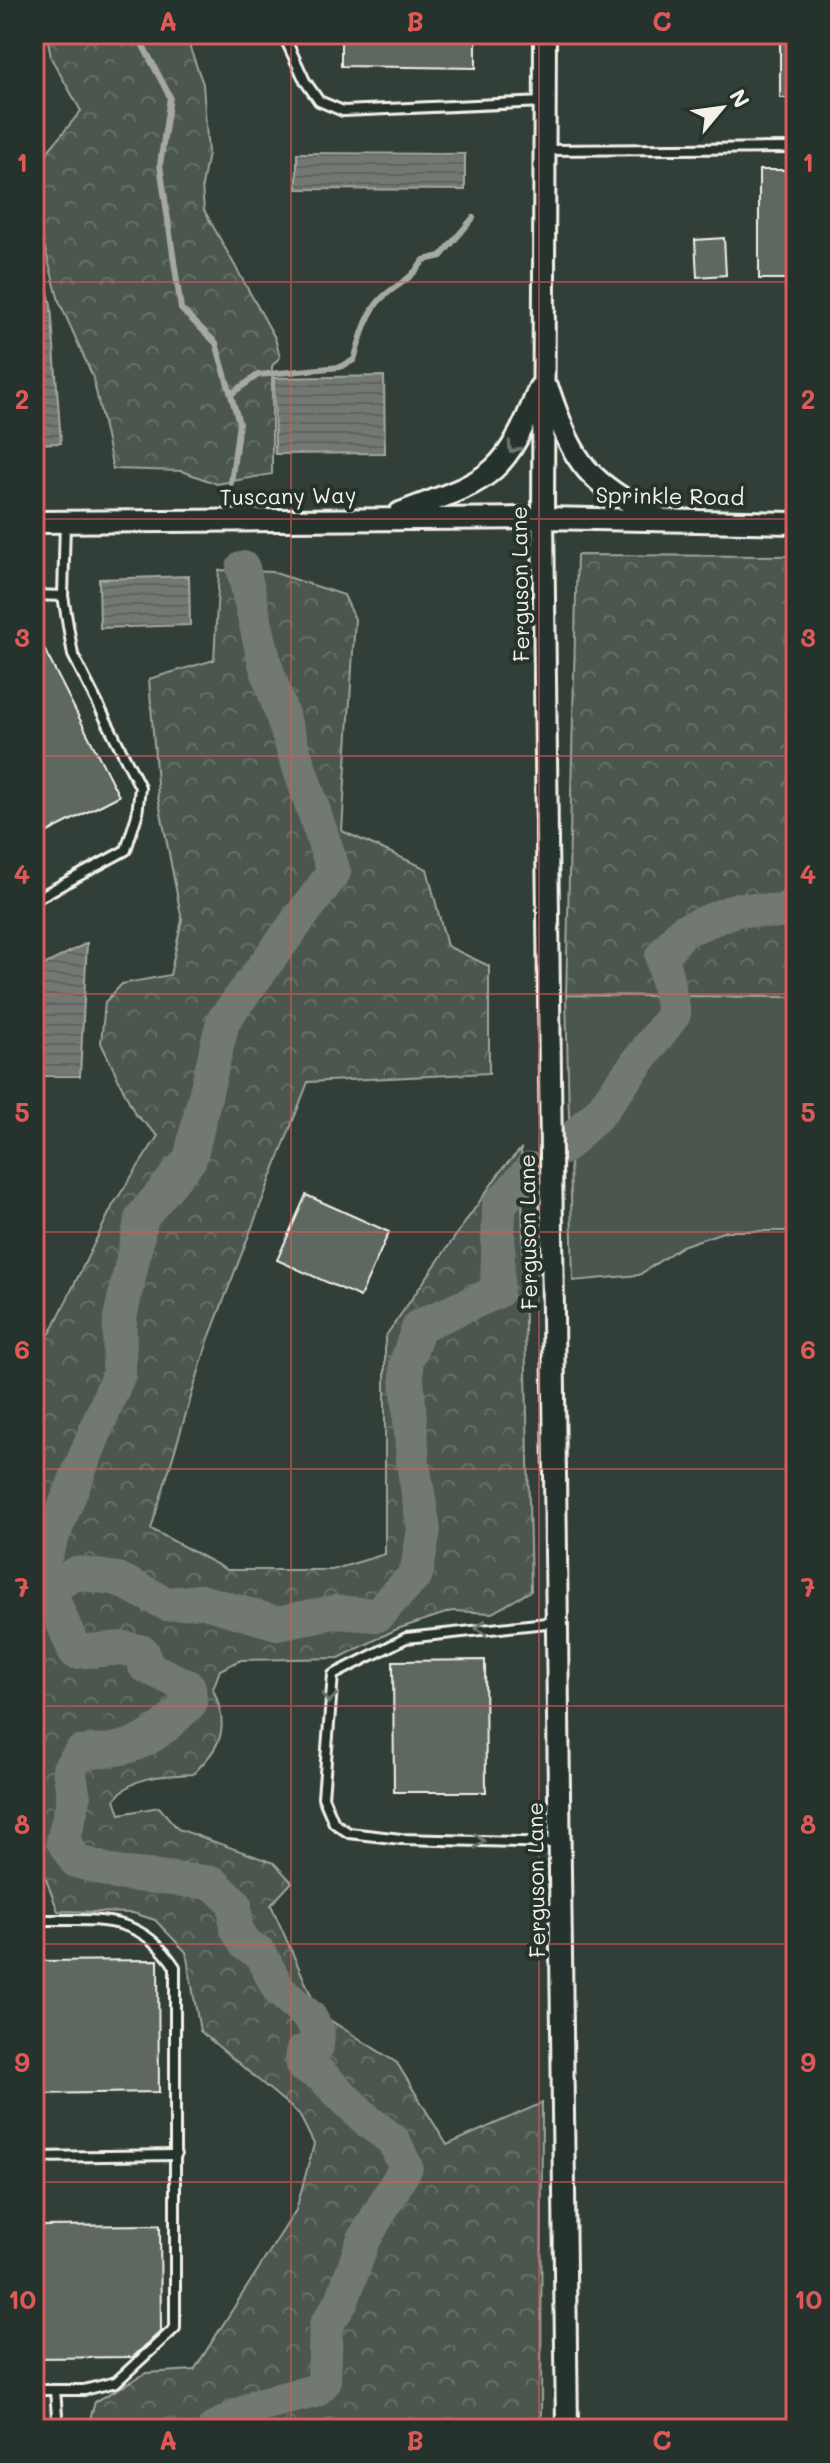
<svg xmlns="http://www.w3.org/2000/svg" width="830" height="2463" font-family="Mali,sans-serif">
<defs>
<pattern id="forest-crowns" width="20" height="18" patternUnits="userSpaceOnUse" patternTransform="scale(2)"><rect width="20" height="18" fill="#4c564f"/><path d="M2 6a3 3 0 1 1 6 0M12 15a3 3 0 1 1 6 0" fill="none" stroke="#666f68"/></pattern>
<pattern id="water-rules" width="6" height="5" patternUnits="userSpaceOnUse" patternTransform="scale(2)"><rect width="6" height="5" fill="#727972"/><path d="M0 2.5h6" fill="none" stroke="#60635e"/></pattern>
</defs>
<rect width="100%" height="100%" fill="#323e38"/>
<filter id="ink" filterUnits="userSpaceOnUse"><feTurbulence type="fractalNoise" baseFrequency=".0125" numOctaves="2"/><feDisplacementMap in="SourceGraphic" scale="16" xChannelSelector="R" yChannelSelector="G"/><feConvolveMatrix kernelMatrix="1 2 1 2 8 2 1 2 1" color-interpolation-filters="sRGB"/></filter>
<g filter="url(#ink)">
<path fill="#4c564f" stroke="#a0a49c" stroke-width="2" d="M566 995 796 997V1231H726L682 1246 639 1275 573 1281Z"/>
<g fill="url(#forest-crowns)" stroke="#a0a49c" stroke-width="2">
<path d="M47 34H185L203 84 208 153 202 186 204 210 275 338 280 357 272 366V474L217 484 182 471 113 469 93 377 59 301 34 208 48 151 81 111 51 58Z"/>
<path d="M577 555 796 556V997L566 995Z"/>
<path d="M219 570 272 572 344 595 355 619 342 831 427 869 447 946 489 966V1073L308 1082 208 1341 151 1529 227 1570H332L385 1554V1337L503 1168 521 1149 531 1591 492 1613 452 1611 397 1629 339 1658 241 1660 220 1670 213 1689C230 1729 222 1745 193 1774 164 1776 134 1774 115 1799L120 1814 159 1807 178 1829 274 1863 292 1882 271 1905 319 2013 397 2063 447 2145 542 2103 541 2429H87L95 2402 146 2373 194 2370 296 2210 314 2144 299 2114 200 2031 186 1952 155 1920 133 1913 58 1911 44 1874 34 1861V1348L51 1332 113 1205 158 1136 135 1114 101 1043 105 1002 122 984 170 975 182 920 158 797 149 679 214 660Z"/>
</g>
<g fill="url(#water-rules)" stroke="#a6a9a1" stroke-width="2">
<path d="M297 153 465 154V190L297 189Z"/>
<path d="M34 230 51 305 61 443 34 444Z"/>
<path d="M384 376 385 453 275 454 274 378Z"/>
<path d="M189 576 190 625 100 628 99 579Z"/>
<path d="M87 943 80 1076H34V970Z"/>
</g>
<g fill="none" stroke-linecap="round" stroke-linejoin="round">
<g stroke="#a6a9a1" stroke-width="6">
<path d="M137 34 170 97 160 165 181 309 216 343 239 423 231 483"/>
<path d="M231 394 258 375 340 367 354 360C360 340 367 311 383 297 401 281 409 282 424 260L441 256 473 218"/>
</g>
<g stroke="#727972" stroke-width="34">
<path d="M563 1148 600 1112 674 1014 662 956 683 931 738 909 781 912 796 903"/>
<path d="M49 1589 76 1573 118 1579 167 1604 201 1601 277 1623 334 1612 377 1615 416 1574 424 1530 413 1463 406 1363 419 1326 497 1292 499 1205 531 1169"/>
<path d="M214 2429 258 2405 315 2391 324 2382 326 2325 342 2301 363 2241 406 2167 393 2140 369 2122 321 2075 303 2066 302 2052 317 2046 318 2032 310 2017 279 1990 260 1953 246 1945 236 1928 235 1904 213 1883 116 1873 76 1861 63 1841 74 1798 69 1769 80 1753C138 1749 149 1743 190 1703L189 1687 145 1666 143 1652 124 1648 75 1652 49 1589 37 1575 119 1373 120 1318 142 1217 190 1159 223 1021 334 872 265 664 243 568"/>
</g>
</g>
<g fill="#5f6861" stroke="#f4f1e8" stroke-width="2">
<path d="M341 34H476V68L341 66Z"/>
<rect x="780" y="42" width="16" height="56"/>
<rect x="759" y="170" width="37" height="109"/>
<path d="M724 238 726 275 697 277 695 240Z"/>
<path d="M34 629 119 796 34 839Z"/>
<path d="M306 1195 389 1232 360 1297 277 1260Z"/>
<path d="M485 1660 486 1792H394L393 1661Z"/>
<path d="M158 1960 159 2092 34 2094V1961Z"/>
<path d="M160 2225 161 2331 133 2357 34 2358V2226Z"/>
</g>
<g fill="none" stroke-linecap="round" stroke-linejoin="round">
<g stroke="#f4f1e8" stroke-width="14">
<g id="service">
<path d="M283 34 305 81 319 101 343 111 544 102"/>
<path d="M545 150 796 148"/>
<path d="M34 595 63 596"/>
<path d="M34 900 126 850 137 815 140 787 73 655 63 596 65 522"/>
<path d="M556 1622 406 1638 333 1675 323 1797 334 1823 349 1833 401 1839 560 1843"/>
<path d="M34 1882 37 1920C95 1921 139 1911 175 1967V2328L116 2382 84 2390H34"/>
<path d="M34 2157 176 2155"/>
<path d="M55 2390 58 2429"/>
</g>
</g>
<g stroke="#f4f1e8" stroke-width="26">
<g id="tertiary">
<path d="M545 34 543 518 567 2429"/>
<path d="M549 391C575 467 587 481 659 518"/>
<path d="M400 513C489 479 504 480 539 388"/>
<path d="M34 522 543 518 796 523"/>
</g>
</g>
<use href="#service" stroke="#26332d" stroke-width="8"/>
<use href="#tertiary" stroke="#26332d" stroke-width="20"/>
</g>
<defs><path id="oneway-chevron" d="M-2-3.5L2.5 0L-2 3.5" fill="none" stroke-width="1.6" stroke-linecap="round" stroke-linejoin="round" transform="scale(2)"/></defs>
<g stroke="#6e766e">
<use href="#oneway-chevron" transform="translate(513 448) rotate(122)"/>
<use href="#oneway-chevron" transform="translate(481 1628) rotate(176)"/>
<use href="#oneway-chevron" transform="translate(329 1698) rotate(94)"/>
<use href="#oneway-chevron" transform="translate(479 1841) rotate(1)"/>
</g>
</g>
<path fill="none" stroke="#de5a58" stroke-width="2" stroke-opacity="0.55" d="M291 34V2429M539 34V2429M34 282H796M34 519H796M34 756H796M34 994H796M34 1232H796M34 1469H796M34 1706H796M34 1944H796M34 2182H796"/>
<g text-anchor="middle" stroke-width="8" stroke-linejoin="round" paint-order="stroke">
<g font-size="22" fill="#f4f1e8" stroke="#26332d">
<text transform="translate(288 496) rotate(-1)" y="8">Tuscany Way</text>
<text transform="translate(670 496) rotate(1)" y="8">Sprinkle Road</text>
<text transform="translate(520 584) rotate(-91)" y="8">Ferguson Lane</text>
<text transform="translate(528 1232) rotate(-91)" y="8">Ferguson Lane</text>
<text transform="translate(536 1880) rotate(-91)" y="8">Ferguson Lane</text>
</g>
</g>
<rect width="830" height="2463" fill="none" stroke="#26332d" stroke-width="88"/>
<g transform="translate(722 108) rotate(61)" stroke="#26332d" stroke-width="6" paint-order="stroke">
<path d="M0-6L14 30L0 20L-14 30Z" fill="#f4f1e8"/>
<text y="-12" font-size="22" font-weight="bold" text-anchor="middle" fill="#f4f1e8">N</text>
</g>
<rect x="44" y="44" width="742" height="2375" fill="none" stroke="#de5a58" stroke-width="3"/>
<g font-size="26" text-anchor="middle" font-weight="bold" fill="#de5a58">
<text x="168" y="31">A</text>
<text x="415" y="31">B</text>
<text x="662" y="31">C</text>
<text x="22" y="172">1</text>
<text x="808" y="172">1</text>
<text x="22" y="409">2</text>
<text x="808" y="409">2</text>
<text x="22" y="647">3</text>
<text x="808" y="647">3</text>
<text x="22" y="884">4</text>
<text x="808" y="884">4</text>
<text x="22" y="1122">5</text>
<text x="808" y="1122">5</text>
<text x="22" y="1359">6</text>
<text x="808" y="1359">6</text>
<text x="22" y="1597">7</text>
<text x="808" y="1597">7</text>
<text x="22" y="1834">8</text>
<text x="808" y="1834">8</text>
<text x="22" y="2072">9</text>
<text x="808" y="2072">9</text>
<text x="22" y="2309">10</text>
<text x="808" y="2309">10</text>
<text x="168" y="2450">A</text>
<text x="415" y="2450">B</text>
<text x="662" y="2450">C</text>
</g>
</svg>
